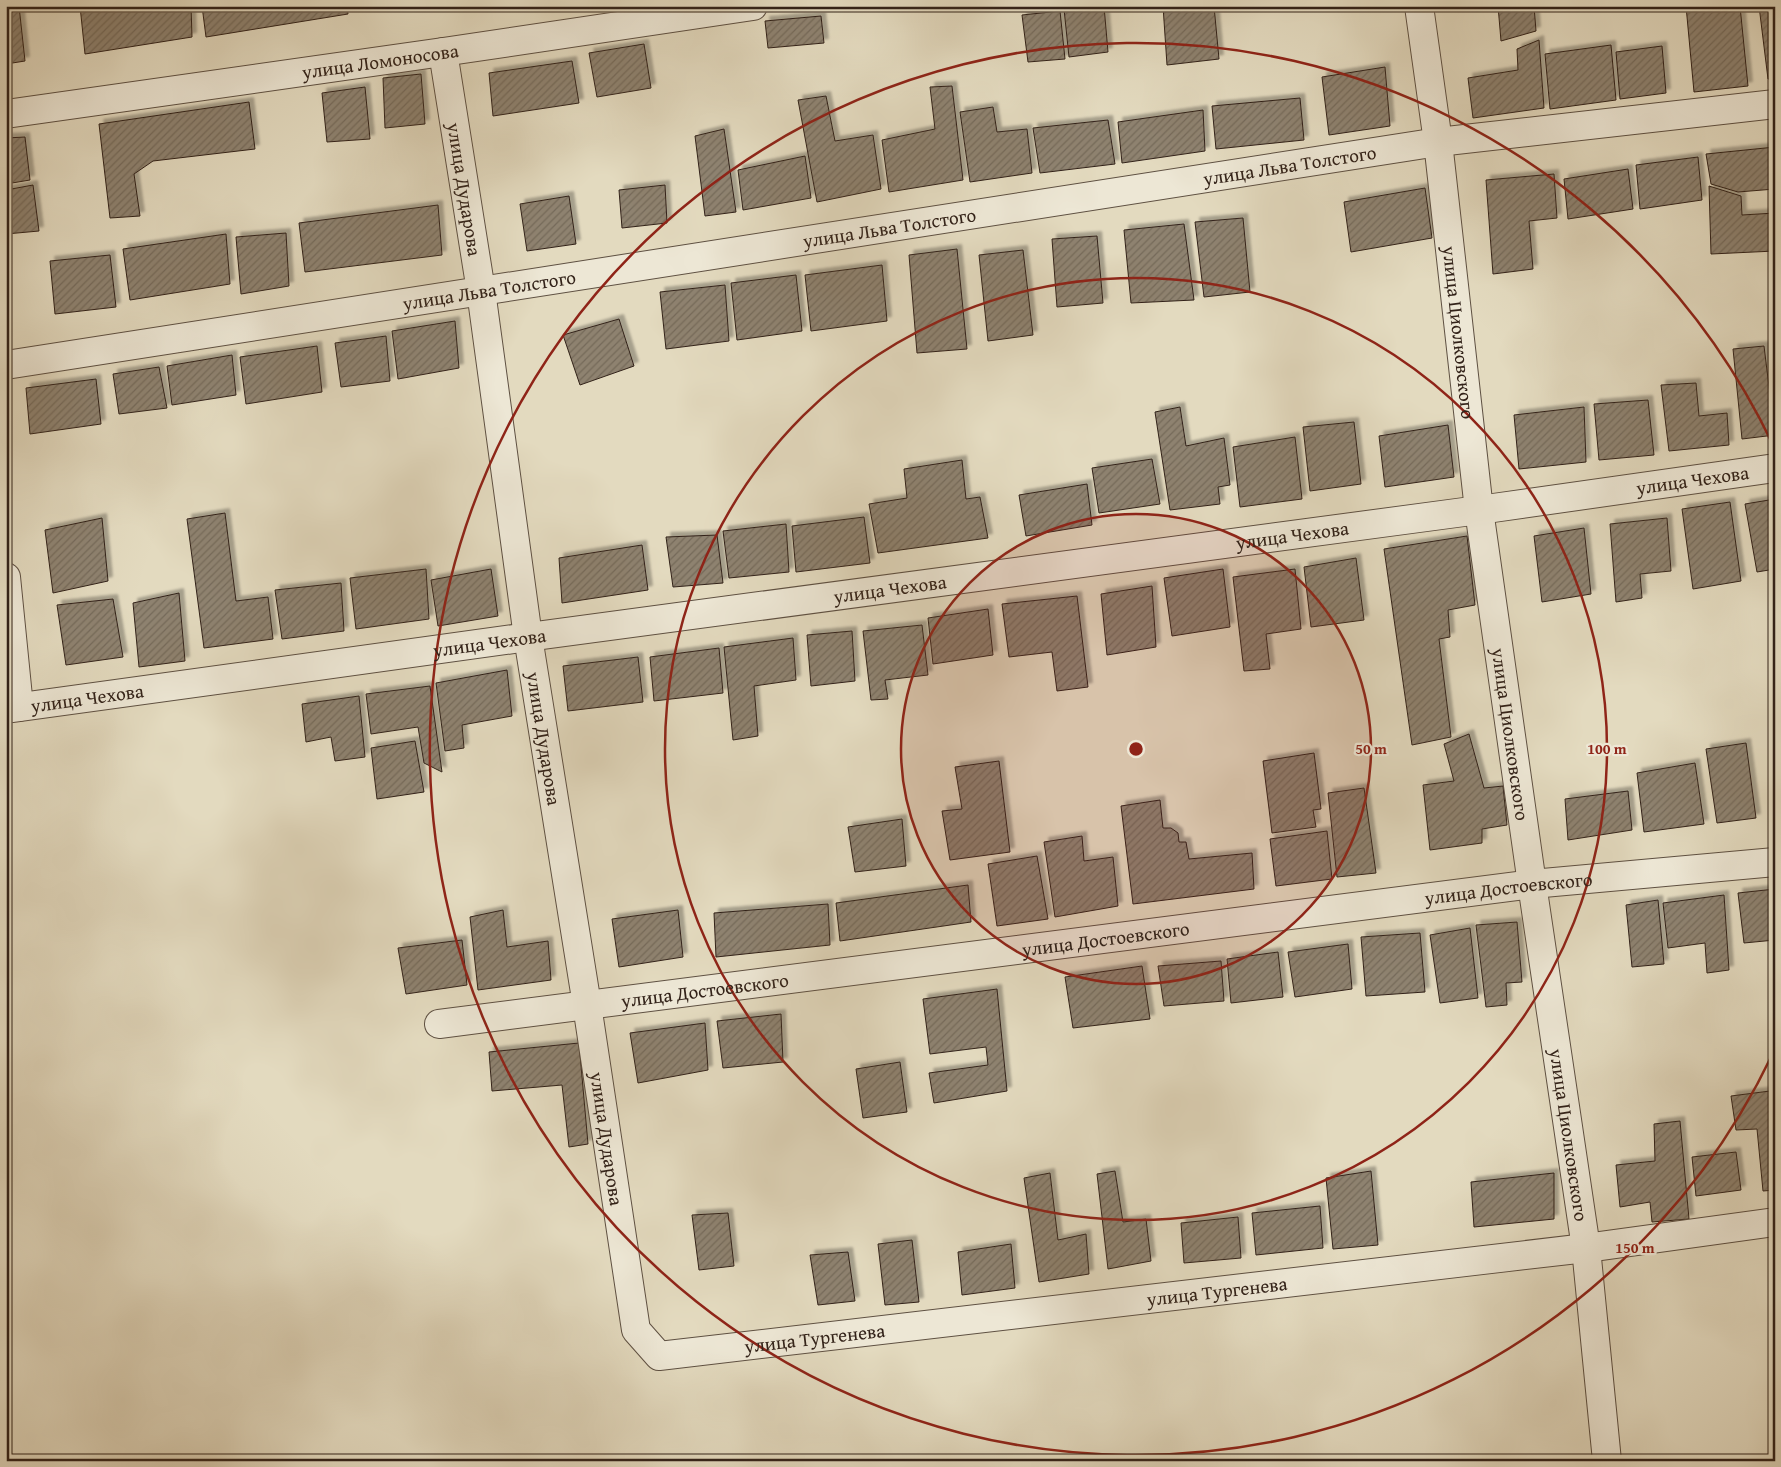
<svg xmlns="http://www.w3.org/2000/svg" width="1781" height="1467" font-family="'Gentium Book Plus',serif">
<defs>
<pattern id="building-hatch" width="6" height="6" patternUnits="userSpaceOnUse" patternTransform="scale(1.25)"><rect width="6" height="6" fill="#8e826f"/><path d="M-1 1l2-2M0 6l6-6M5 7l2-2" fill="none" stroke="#756a5a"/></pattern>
<filter id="shadow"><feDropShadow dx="4.5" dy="-4.5" stdDeviation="1" flood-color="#0004"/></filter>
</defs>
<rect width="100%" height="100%" fill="#e3dabf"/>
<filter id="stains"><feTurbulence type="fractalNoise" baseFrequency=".004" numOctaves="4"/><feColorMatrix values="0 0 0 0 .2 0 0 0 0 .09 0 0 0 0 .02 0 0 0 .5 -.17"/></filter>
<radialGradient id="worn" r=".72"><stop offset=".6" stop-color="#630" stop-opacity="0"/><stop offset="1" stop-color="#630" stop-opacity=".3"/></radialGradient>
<g fill="url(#building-hatch)" stroke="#322219" filter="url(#shadow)">
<path d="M6 6H19L25 61 6 64Z"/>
<path d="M80 6H150L151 10 170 6H191L192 37 85 54Z"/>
<path d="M202 6H347L348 14 206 37Z"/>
<path d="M1082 6H1104L1108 52 1069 57 1064 9Z"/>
<path d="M1163 6H1214L1219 59 1167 65Z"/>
<path d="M1498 6H1534L1536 31 1501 41Z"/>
<path d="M1686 6H1740L1748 86 1694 92Z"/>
<path d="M1759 6H1775V78L1768 79Z"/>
<path d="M1060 11 1065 59 1028 62 1022 15Z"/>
<path d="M821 16 824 43 768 48 765 21Z"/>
<path d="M1539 40 1544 108 1473 118 1468 78 1518 70 1517 49Z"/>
<path d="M644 44 651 88 597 97 589 53Z"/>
<path d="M1611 45 1616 100 1550 109 1545 54Z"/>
<path d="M1662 46 1666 93 1620 99 1616 52Z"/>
<path d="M572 61 579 103 493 116 489 73Z"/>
<path d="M1385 67 1390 126 1329 135 1322 77Z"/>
<path d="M421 74 425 124 385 128 383 78Z"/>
<path d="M952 86 963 180 889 192 882 140 935 129 930 87Z"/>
<path d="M365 87 370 139 327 142 322 93Z"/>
<path d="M826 96 835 141 873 135 881 189 817 202 798 100Z"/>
<path d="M1300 98 1304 140 1216 149 1212 106Z"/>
<path d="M249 102 255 149 153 161 134 174 140 216 110 218 99 124Z"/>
<path d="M993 107 997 132 1027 129 1032 173 970 182 960 112Z"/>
<path d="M1203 110 1205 151 1122 163 1118 122Z"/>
<path d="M1108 120 1115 164 1040 173 1033 128Z"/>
<path d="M724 129 736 212 705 216 695 136Z"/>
<path d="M25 137 30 180 6 184V138Z"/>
<path d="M1775 147V189L1738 192 1711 184 1706 154Z"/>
<path d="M805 156 811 198 743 210 738 170Z"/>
<path d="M1698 157 1702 200 1640 209 1636 165Z"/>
<path d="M1628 169 1633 209 1568 219 1564 179Z"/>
<path d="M1554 174 1557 218 1529 221 1533 269 1493 274 1486 180Z"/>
<path d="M33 185 39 231 6 234V190Z"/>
<path d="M665 185 667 223 622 228 619 190Z"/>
<path d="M1709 186 1741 196 1742 215 1775 213V251L1711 254Z"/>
<path d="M1425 188 1432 238 1351 252 1344 202Z"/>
<path d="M569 196 576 244 527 251 520 204Z"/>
<path d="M438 205 442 255 305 272 299 223Z"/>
<path d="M1243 218 1250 292 1204 297 1195 222Z"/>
<path d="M1184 224 1194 300 1131 303 1124 230Z"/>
<path d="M286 233 289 286 241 294 236 237Z"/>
<path d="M226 234 230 284 130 300 123 249Z"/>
<path d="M1097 236 1103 303 1057 307 1052 239Z"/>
<path d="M957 249 967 349 917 353 909 255Z"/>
<path d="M1023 250 1033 335 988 341 979 255Z"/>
<path d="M110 255 116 307 55 314 50 261Z"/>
<path d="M882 265 887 321 811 331 805 275Z"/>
<path d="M796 275 802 331 737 340 731 283Z"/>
<path d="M725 285 729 341 666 349 660 292Z"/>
<path d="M619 319 634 366 580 385 563 335Z"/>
<path d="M455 321 459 368 398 379 392 331Z"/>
<path d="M386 336 390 381 341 387 335 343Z"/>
<path d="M317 346 322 392 246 404 240 357Z"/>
<path d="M1764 346 1770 395 1775 394V435L1742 439 1733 349Z"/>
<path d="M232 355 236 395 172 405 167 366Z"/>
<path d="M159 367 167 408 119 414 113 374Z"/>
<path d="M96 379 101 424 30 434 26 388Z"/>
<path d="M1696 383 1699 416 1727 413 1729 445 1669 451 1661 385Z"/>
<path d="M1648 400 1654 455 1599 460 1594 404Z"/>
<path d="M1180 407 1186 446 1224 438 1230 485 1218 487 1220 504 1170 510 1155 412Z"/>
<path d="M1584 407 1586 462 1519 469 1514 415Z"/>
<path d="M1354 422 1361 484 1310 491 1303 427Z"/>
<path d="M1448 425 1454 477 1385 487 1379 436Z"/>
<path d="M1295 437 1302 499 1240 507 1233 447Z"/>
<path d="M1152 459 1160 504 1099 513 1092 468Z"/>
<path d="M962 460 966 499 980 497 988 538 878 553 869 504 907 498 904 469Z"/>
<path d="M1087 484 1092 525 1026 536 1019 495Z"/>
<path d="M1775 499V569L1757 572 1745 504Z"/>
<path d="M1730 502 1741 581 1693 589 1682 509Z"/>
<path d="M225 513 236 601 268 597 273 639 204 648 187 519Z"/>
<path d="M864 517 870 563 796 572 792 526Z"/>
<path d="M102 518 108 581 53 593 45 530Z"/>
<path d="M1667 518 1671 571 1640 574 1642 598 1616 602 1610 524Z"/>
<path d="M786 524 789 572 729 578 723 531Z"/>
<path d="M1584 528 1591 594 1542 602 1534 536Z"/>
<path d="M717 535 723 583 673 587 666 537Z"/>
<path d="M1467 536 1475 605 1448 610 1450 637 1439 639 1451 737 1412 745 1384 549Z"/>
<path d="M642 545 648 590 562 603 559 558Z"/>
<path d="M1356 558 1364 620 1311 627 1304 567Z"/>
<path d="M426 569 429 619 356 629 350 578Z"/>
<path d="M491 569 498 616 438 626 431 580Z"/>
<path d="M1223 569 1230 627 1172 636 1164 578Z"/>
<path d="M1295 569 1301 629 1266 634 1270 669 1244 671 1233 577Z"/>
<path d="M341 583 344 631 282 639 275 590Z"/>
<path d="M1152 586 1156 647 1107 655 1101 594Z"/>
<path d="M179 593 185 661 139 667 133 603Z"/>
<path d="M1077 596 1088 687 1057 691 1052 652 1009 657 1002 604Z"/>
<path d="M113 599 123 657 66 665 57 605Z"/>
<path d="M988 609 993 655 933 664 928 618Z"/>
<path d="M922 625 928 675 885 680 888 699 871 700 863 631Z"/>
<path d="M852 631 855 681 811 686 807 635Z"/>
<path d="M793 638 796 680 754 686 758 736 733 740 724 647Z"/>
<path d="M719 648 723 693 654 701 650 657Z"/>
<path d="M638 657 643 702 568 711 563 666Z"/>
<path d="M507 670 512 716 462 725 464 748 445 751 436 683Z"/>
<path d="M430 686 442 772 424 763 418 727 371 734 366 694Z"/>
<path d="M359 696 365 757 335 761 331 737 306 742 302 704Z"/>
<path d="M1469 734 1484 788 1503 786 1507 825 1482 829V843L1430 850 1423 785 1454 781 1444 744Z"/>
<path d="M415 741 424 792 377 799 371 748Z"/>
<path d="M1746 743 1756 818 1717 823 1706 749Z"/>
<path d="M1314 753 1321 809 1313 810 1316 827 1272 833 1263 761Z"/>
<path d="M999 761 1010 852 950 860 942 811 962 809 955 767Z"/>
<path d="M1695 763 1704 824 1644 832 1637 773Z"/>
<path d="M1364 788 1376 873 1337 877 1328 793Z"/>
<path d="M1628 791 1632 830 1568 840 1565 799Z"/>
<path d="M1160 800 1163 828H1171L1178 833 1179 842H1186L1189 859 1252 853 1254 889 1133 904 1121 806Z"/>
<path d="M902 819 906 866 855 872 848 827Z"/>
<path d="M1327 831 1332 879 1276 886 1270 839Z"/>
<path d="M1082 836 1084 861 1113 857 1118 906 1055 917 1044 842Z"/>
<path d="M1037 856 1048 919 997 926 988 864Z"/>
<path d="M968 885 971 922 840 941 836 903Z"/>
<path d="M1775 889V940L1744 943 1738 893Z"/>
<path d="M1724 895 1729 970 1707 973 1705 943 1668 948 1663 903Z"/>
<path d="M1658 900 1664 964 1632 967 1626 905Z"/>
<path d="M828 904 830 945 716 957 714 913Z"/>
<path d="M503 910 507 947 548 941 551 980 478 990 470 917Z"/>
<path d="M678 910 683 957 619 967 612 919Z"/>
<path d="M1517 922 1522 982 1506 983 1507 1005 1486 1007 1476 925Z"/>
<path d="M1470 928 1478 998 1440 1003 1430 935Z"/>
<path d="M1420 933 1425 992 1366 996 1361 937Z"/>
<path d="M462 940 467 985 406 994 398 948Z"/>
<path d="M1348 944 1352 989 1295 997 1288 952Z"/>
<path d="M1278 952 1283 997 1231 1003 1227 959Z"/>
<path d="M1221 961 1224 1001 1164 1006 1158 966Z"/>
<path d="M1142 966 1150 1019 1073 1028 1065 977Z"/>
<path d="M997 989 1007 1091 934 1103 929 1073 988 1065 986 1047 930 1054 923 999Z"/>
<path d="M781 1014 783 1062 723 1068 717 1021Z"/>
<path d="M705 1023 708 1070 638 1083 630 1033Z"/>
<path d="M579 1043 588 1144 569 1147 562 1085 492 1091 489 1052Z"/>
<path d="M900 1062 907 1112 863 1118 856 1069Z"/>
<path d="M1770 1091 1775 1120V1190L1763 1191 1757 1129 1736 1130 1731 1096Z"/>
<path d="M1680 1121 1689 1219 1652 1222 1650 1202 1620 1207 1616 1165 1655 1161 1654 1124Z"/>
<path d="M1736 1152 1741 1190 1696 1196 1692 1157Z"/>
<path d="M1115 1171 1123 1222 1146 1219 1151 1261 1108 1269 1097 1174Z"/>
<path d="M1371 1171 1378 1245 1333 1249 1326 1178Z"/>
<path d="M1050 1173 1058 1240 1086 1234 1089 1274 1039 1282 1024 1178Z"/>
<path d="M1554 1173V1219L1474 1227 1471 1182Z"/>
<path d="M1320 1206 1323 1248 1256 1255 1252 1213Z"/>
<path d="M728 1213 734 1266 699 1270 692 1215Z"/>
<path d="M1238 1217 1241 1258 1184 1263 1181 1223Z"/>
<path d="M912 1240 919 1302 885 1305 878 1244Z"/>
<path d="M1011 1244 1015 1288 962 1295 958 1252Z"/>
<path d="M848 1252 855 1301 818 1305 810 1255Z"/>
</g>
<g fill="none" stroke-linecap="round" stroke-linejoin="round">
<g stroke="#5e5042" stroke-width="30">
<g id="minor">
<path id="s1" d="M1419 6 1438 142 1479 510 1532 884 1586 1248 1607 1461"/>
<path id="s2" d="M443 52 481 291 528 637 587 1005 636 1330 659 1356 1586 1248 1775 1222"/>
<path id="s3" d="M6 114 443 52 753 6"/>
<path id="s4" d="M6 365 1438 142 1775 104"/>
<path d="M6 577 19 707"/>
<path id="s5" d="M6 709 528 637 1479 510 1775 468"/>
<path id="s6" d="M439 1024 1532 884 1775 862"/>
</g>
</g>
<use href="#minor" stroke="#ede7d5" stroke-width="28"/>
</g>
<circle cx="1136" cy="749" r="235" fill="#8f2418" fill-opacity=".12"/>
<g fill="none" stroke="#8f2418" stroke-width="2.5">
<circle cx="1136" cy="749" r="235"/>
<circle cx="1136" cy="749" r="471"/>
<path d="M1773 1053A706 706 0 1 1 1773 445"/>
</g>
<g text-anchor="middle" stroke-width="4.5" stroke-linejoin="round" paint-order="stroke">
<g font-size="19" fill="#322219" stroke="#ede7d5">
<text dy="7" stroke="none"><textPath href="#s3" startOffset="378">улица Ломоносова</textPath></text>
<text dy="7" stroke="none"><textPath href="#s4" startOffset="1299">улица Льва Толстого</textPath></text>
<text dy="7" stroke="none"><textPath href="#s2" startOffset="139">улица Дударова</textPath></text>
<text dy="7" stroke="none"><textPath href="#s4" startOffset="894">улица Льва Толстого</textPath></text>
<text dy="7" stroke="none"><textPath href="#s4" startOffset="489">улица Льва Толстого</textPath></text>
<text dy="7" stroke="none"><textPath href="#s1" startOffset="329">улица Циолковского</textPath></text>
<text dy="7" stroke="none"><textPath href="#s5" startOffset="1702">улица Чехова</textPath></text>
<text dy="7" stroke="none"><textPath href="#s5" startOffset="1298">улица Чехова</textPath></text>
<text dy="7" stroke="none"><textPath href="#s5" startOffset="892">улица Чехова</textPath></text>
<text dy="7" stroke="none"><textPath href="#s5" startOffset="488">улица Чехова</textPath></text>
<text dy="7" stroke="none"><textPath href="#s5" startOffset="82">улица Чехова</textPath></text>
<text dy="7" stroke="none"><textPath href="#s1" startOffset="734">улица Циолковского</textPath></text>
<text dy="7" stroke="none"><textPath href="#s2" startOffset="694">улица Дударова</textPath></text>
<text dy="7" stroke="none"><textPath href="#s6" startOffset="1078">улица Достоевского</textPath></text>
<text dy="7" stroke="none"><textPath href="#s6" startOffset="672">улица Достоевского</textPath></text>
<text dy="7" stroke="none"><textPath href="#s6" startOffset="268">улица Достоевского</textPath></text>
<text dy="7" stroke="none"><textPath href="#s1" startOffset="1139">улица Циолковского</textPath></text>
<text dy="7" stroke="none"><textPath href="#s2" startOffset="1099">улица Дударова</textPath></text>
<text dy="7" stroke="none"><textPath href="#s2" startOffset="1889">улица Тургенева</textPath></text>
<text dy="7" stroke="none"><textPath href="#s2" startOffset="1484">улица Тургенева</textPath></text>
</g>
</g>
<circle cx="1136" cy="749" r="8" fill="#8f2418" stroke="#ede7d5" stroke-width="2.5"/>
<g font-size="15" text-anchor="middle" font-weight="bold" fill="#8f2418" stroke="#ede7d5" stroke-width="4.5" stroke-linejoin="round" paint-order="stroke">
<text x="1371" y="754">50 m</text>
<text x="1607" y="754">100 m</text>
<text x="1635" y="1253">150 m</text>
</g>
<rect width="1781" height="1467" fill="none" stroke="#e3dabf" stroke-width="25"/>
<rect x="8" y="8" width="1766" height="1452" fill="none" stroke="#322219" stroke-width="2.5"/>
<rect x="12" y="12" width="1756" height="1442" fill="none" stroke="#322219"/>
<rect width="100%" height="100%" filter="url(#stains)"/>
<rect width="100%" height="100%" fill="url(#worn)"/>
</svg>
